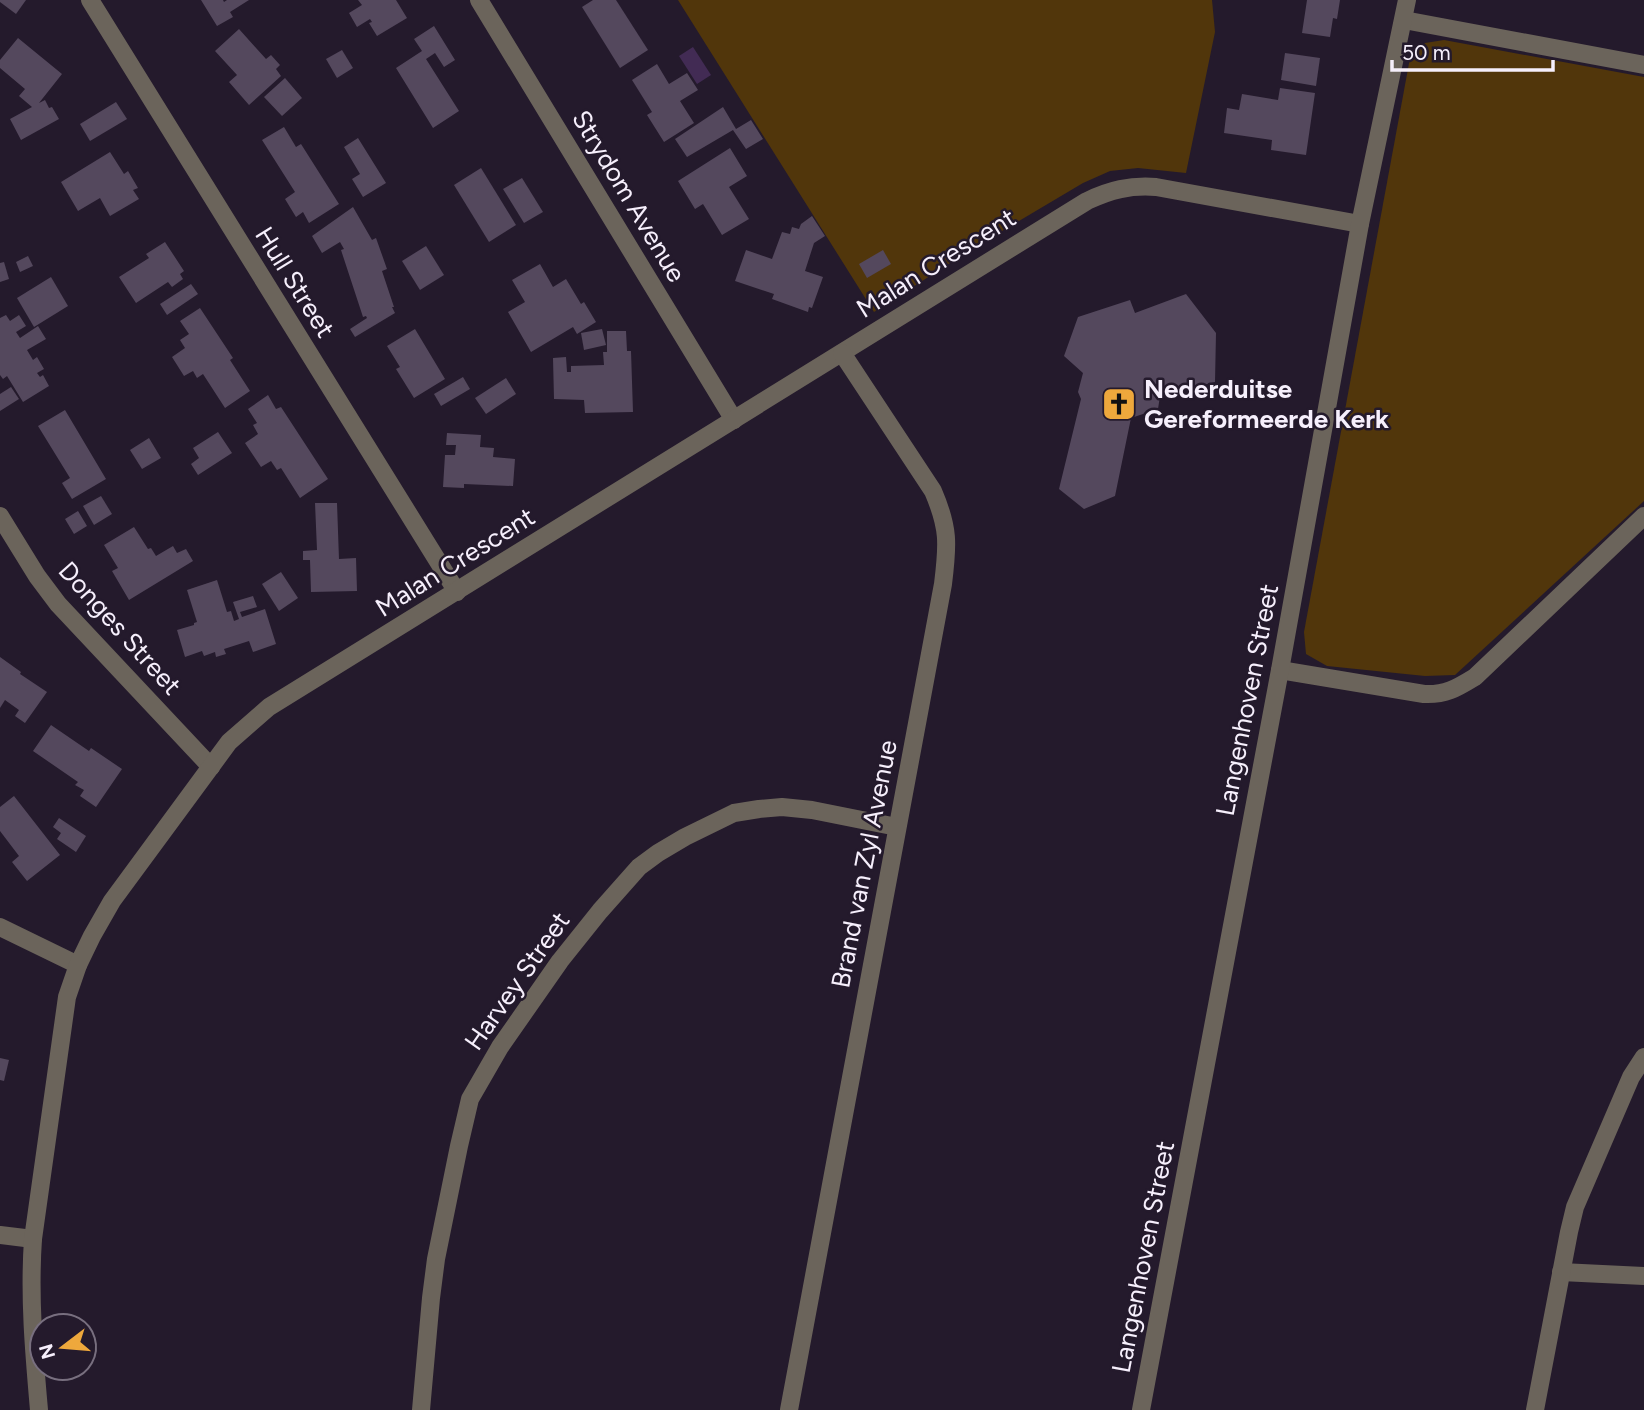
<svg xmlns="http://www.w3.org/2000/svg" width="1644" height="1410" font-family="Figtree,sans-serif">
<rect width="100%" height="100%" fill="#241a2c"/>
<g fill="#51360b">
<path d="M678 0H1212L1215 32 1186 173 1138 168 1110 171 1083 183 975 247 874 312Z"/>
<path d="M1444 40 1644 77V501L1455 675 1425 676 1327 666 1306 654 1304 632 1410 58 1425 43Z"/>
</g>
<path fill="#422b54" d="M693 47 711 75 697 84 679 56Z"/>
<g fill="#54485d">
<path d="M0 0H26L16 14 0 2Z"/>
<path d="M201 0H223L224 2 227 0H249L230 12 233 17 217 26Z"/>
<path d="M358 0H396L407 18 377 36 369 23 372 22 370 19 357 27 349 13 362 5Z"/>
<path d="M593 0H616L648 50 620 68 582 7Z"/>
<path d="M1307 0H1340L1337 19 1333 18 1330 37 1302 33Z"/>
<path d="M434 26 455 60 444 67 435 53 426 59 459 111 433 128 396 68 422 51 414 39Z"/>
<path d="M239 29 266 59 271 55 280 65 276 69 281 76 249 105 229 82 237 75 215 51Z"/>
<path d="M18 38 62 74 39 103 45 100 49 108 52 107 59 119 21 140 10 119 32 107 19 96 25 89 0 68V60Z"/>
<path d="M342 50 353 68 337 78 326 59Z"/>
<path d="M1285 53 1320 58 1316 86 1281 80Z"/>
<path d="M657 64 669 84 687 73 698 90 680 101 694 123 664 142 647 115 652 112 632 80Z"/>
<path d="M285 78 302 98 282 116 264 97Z"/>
<path d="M1280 88 1315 93 1306 155 1271 150 1272 140 1224 133 1227 108 1239 110 1242 94 1278 100Z"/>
<path d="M116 102 127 119 90 141 80 124Z"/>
<path d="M723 107 736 129 751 120 763 139 746 149 733 130 687 157 675 139Z"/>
<path d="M284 127 296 147 301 144 339 204 309 223 303 212 296 217 285 199 295 192 262 140Z"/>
<path d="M358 138 386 183 363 197 352 179 360 174 344 147Z"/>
<path d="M730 148 747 176 729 187 749 219 722 235 703 204 695 209 678 181Z"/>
<path d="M110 152 124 174 128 171 138 188 133 190 139 199 110 216 100 198 78 211 61 182Z"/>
<path d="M481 168 516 225 489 242 454 185Z"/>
<path d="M522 178 543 212 524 223 503 189Z"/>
<path d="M353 207 372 240 376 238 387 269 382 271 394 307H392L395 313 355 337 350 329 367 318 366 316 363 317 341 250 344 249 340 242 322 253 312 236Z"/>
<path d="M812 216 825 236 814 243 805 271 823 277 812 308 809 307 808 312 772 299 774 294 735 281 746 250 772 259 782 232 790 234 792 227 799 229 801 224Z"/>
<path d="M165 242 184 271 180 274 183 279 172 287 168 282 136 303 119 277 149 258 146 254Z"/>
<path d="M426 246 444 275 420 290 402 261Z"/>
<path d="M883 250 891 264 867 278 859 264Z"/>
<path d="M28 256 33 266 20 272 16 262Z"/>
<path d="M4 262 9 279 0 282V263Z"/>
<path d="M540 264 553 287 566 279 581 304 584 302 596 322 577 334 573 327 531 352 508 312 525 302 512 280Z"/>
<path d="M51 277 68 306 34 327 17 298Z"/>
<path d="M191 284 198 294 167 315 160 304Z"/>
<path d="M1186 294 1216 333 1215 382 1160 396 1158 409 1131 418 1115 496 1084 509 1059 489 1081 399 1078 392 1083 373 1064 356 1078 317 1130 300 1135 313Z"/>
<path d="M200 308 233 358 230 360 250 391 225 408 203 374 197 378 193 371 184 376 172 357 185 348 180 340 189 334 180 321Z"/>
<path d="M6 315 10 321 19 315 26 326 16 332 20 338 38 326 46 339 27 350 33 360 37 357 44 369 37 373 40 377 43 375 49 386 23 402 7 376 3 379 0 375V318Z"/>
<path d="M415 329 445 379 414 398 396 369 400 367 387 346Z"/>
<path d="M602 329 606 345 584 350 581 333Z"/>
<path d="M607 331H626L627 351H631L633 412 585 413 584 400 554 399 553 358 566 357 567 372H571V366L604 365 603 352H607Z"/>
<path d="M463 377 470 389 441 406 434 394Z"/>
<path d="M506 378 516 394 486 414 475 398Z"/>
<path d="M11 387 19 399 0 411V394Z"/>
<path d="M268 395 276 409 281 407 328 479 300 498 281 468 277 470 271 461 261 467 245 443 258 434 253 425 257 423 248 409Z"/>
<path d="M65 410 106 479 72 499 62 483 70 478 38 426Z"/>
<path d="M218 432 232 453 198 475 191 464 199 458 193 448Z"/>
<path d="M447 433 481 435 480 447 494 448 493 457 515 459 513 486 464 484V488L443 487 445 455H455L456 445H446Z"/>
<path d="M149 438 161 458 142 469 130 450Z"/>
<path d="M101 496 112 514 94 525 83 506Z"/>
<path d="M315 503H337L339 559 356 558 357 591 311 592 310 560H303V551L317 550Z"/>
<path d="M78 511 87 526 74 534 65 519Z"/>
<path d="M134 527 148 549 151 548 156 556 173 546 177 553 186 549 193 561 129 600 112 571 118 568 104 545Z"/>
<path d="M281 572 298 598 279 611 262 584Z"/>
<path d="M217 580 227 612 231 611 234 621 239 619 233 602 253 596 257 607 240 612 242 617 265 609 276 644 253 652 249 641 224 649 226 654 216 657 215 652 204 656 202 651 185 657 177 630 194 625V623L197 622 187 590Z"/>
<path d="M0 657 21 672 20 674 47 692 25 723 15 716 19 710 5 700 0 708Z"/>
<path d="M51 725 89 751 91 748 122 769 96 807 80 796 84 790 75 785 78 782 33 751Z"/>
<path d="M14 796 60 855 27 881 12 862 19 856 0 831V807Z"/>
<path d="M59 818 86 836 76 852 57 839 61 833 53 827Z"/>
<path d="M0 1058 9 1060 4 1081 0 1080Z"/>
</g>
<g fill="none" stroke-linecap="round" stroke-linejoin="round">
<g stroke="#6b645b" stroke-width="18">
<path d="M90 0 457 592"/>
<path d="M479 0 734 420"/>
<path d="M1404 20 1644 65"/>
<path d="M0 516 37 576 58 604 211 767"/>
<path d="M1280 670 1424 694C1446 695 1457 688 1475 677L1644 516"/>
<path d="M0 927 78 965"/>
<path d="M0 1235 33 1239"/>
<path d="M1561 1272 1644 1276"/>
<path d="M39 1410C34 1353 29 1297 33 1239L67 997 78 965 92 936 112 901 229 742 269 707 1087 201C1110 190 1130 185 1156 187L1360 224"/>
<path d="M421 1410 431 1298 436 1259 459 1146 470 1099 500 1047 560 961 600 911 639 867 658 853 685 837 734 813 759 809 782 807 812 810 897 827"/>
<path d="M789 1410 943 584C948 544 949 528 933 491L842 353"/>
<path d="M1141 1410 1280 670 1360 224 1407 0"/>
<path d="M1535 1410 1569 1232 1575 1207 1631 1077 1644 1057"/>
</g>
</g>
<defs>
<g id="church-square" transform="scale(1.75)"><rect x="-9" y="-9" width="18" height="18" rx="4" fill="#eea83c" stroke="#241a2c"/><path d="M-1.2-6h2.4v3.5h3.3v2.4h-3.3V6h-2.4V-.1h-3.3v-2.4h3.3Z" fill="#111"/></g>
</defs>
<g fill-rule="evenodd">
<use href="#church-square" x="1119" y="404"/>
</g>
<g text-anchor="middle" stroke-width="5" stroke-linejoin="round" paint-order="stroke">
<g font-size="26" fill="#f6effc" stroke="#241a2c">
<text transform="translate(629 196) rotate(59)" y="9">Strydom Avenue</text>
<text transform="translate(936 263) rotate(-32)" y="9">Malan Crescent</text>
<text transform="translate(295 282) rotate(58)" y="9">Hull Street</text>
<text transform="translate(455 562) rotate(-32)" y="9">Malan Crescent</text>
<text transform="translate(120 628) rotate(48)" y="9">Donges Street</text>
<text transform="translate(1247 700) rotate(-79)" y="9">Langenhoven Street</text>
<text transform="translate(864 864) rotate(-79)" y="9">Brand van Zyl Avenue</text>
<text transform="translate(517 981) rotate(-55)" y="9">Harvey Street</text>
<text transform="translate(1143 1257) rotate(-79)" y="9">Langenhoven Street</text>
</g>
<g font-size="26" font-weight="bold" fill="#f6effc" stroke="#241a2c" text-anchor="start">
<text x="1144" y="398">Nederduitse<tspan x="1144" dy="30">Gereformeerde Kerk</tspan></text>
</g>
</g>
<g transform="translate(63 1347) rotate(254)"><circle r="33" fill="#241a2c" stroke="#786f7f" stroke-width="2"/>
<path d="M0-5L12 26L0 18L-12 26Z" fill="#eea83c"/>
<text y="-10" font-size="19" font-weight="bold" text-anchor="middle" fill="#f6effc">N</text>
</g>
<path d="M1392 60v10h161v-10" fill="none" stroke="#f6effc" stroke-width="3.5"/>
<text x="1402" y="60" font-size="21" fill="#f6effc" stroke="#241a2c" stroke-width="5" paint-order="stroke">50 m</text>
</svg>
